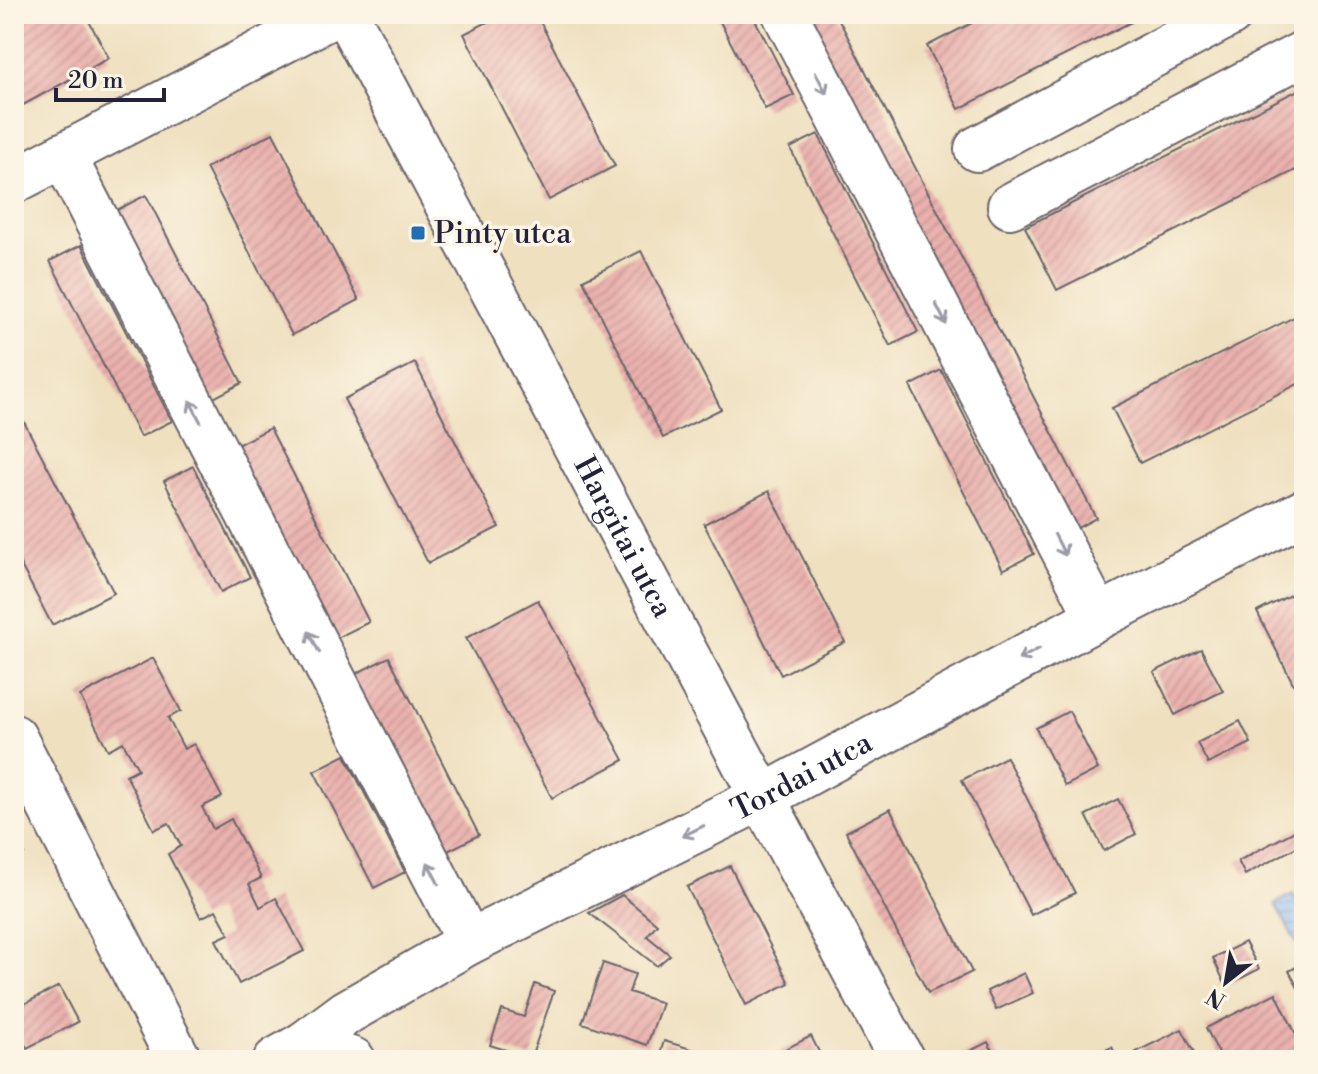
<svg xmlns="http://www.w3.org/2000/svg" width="1318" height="1074" font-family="'Libre Bodoni',serif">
<defs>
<pattern id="water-rules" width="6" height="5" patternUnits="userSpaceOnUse" patternTransform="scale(2)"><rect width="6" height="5" fill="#88b8f4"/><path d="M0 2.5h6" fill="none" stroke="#6f95c7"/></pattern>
<pattern id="building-hatch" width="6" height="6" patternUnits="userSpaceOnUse" patternTransform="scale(2)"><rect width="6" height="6" fill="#eab1ad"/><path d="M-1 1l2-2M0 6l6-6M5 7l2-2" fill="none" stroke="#c89896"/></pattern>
</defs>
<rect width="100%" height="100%" fill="#fcf5e5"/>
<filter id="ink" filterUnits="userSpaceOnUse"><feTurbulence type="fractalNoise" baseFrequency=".0125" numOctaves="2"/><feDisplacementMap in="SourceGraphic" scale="16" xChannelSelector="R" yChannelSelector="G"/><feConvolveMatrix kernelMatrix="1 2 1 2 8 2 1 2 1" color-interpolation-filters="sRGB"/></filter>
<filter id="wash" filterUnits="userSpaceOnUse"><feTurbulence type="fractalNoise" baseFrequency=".006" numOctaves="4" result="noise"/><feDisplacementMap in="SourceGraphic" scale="32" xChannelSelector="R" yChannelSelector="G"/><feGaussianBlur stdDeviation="1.8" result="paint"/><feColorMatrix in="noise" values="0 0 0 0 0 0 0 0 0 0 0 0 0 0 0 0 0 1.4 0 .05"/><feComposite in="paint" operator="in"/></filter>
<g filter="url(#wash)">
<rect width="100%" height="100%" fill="#efe0c0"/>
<path fill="url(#water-rules)" stroke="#556d98" stroke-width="2" d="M1293 894 1304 913V943L1298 946 1275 904Z"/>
<g id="blocks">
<g fill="url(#building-hatch)">
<path d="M30 14H85L109 58 14 110V23Z"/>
<path d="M503 14H536L615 166 549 200 464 34Z"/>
<path d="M716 14H752L794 95 765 109Z"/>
<path d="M802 14H836L1096 518 1070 532Z"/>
<path d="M989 14H1147L959 109 927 46Z"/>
<path d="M1304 87V166L1057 290 1025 227Z"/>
<path d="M273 133 359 300 292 335 206 168Z"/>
<path d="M818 134 918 332 890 346 790 148Z"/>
<path d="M146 195 242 383 210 400 113 212Z"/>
<path d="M81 245 172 421 140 437 50 261Z"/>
<path d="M641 251 721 409 663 438 583 280Z"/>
<path d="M1304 312V381L1140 463 1112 408Z"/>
<path d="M415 363 499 527 428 563 344 399Z"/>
<path d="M941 370 1034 554 1003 570 910 386Z"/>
<path d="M14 403 114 593 52 625 14 552Z"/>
<path d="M270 428 369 622 333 640 233 447Z"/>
<path d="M193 466 250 577 221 592 164 481Z"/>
<path d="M769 491 845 642 781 675 704 524Z"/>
<path d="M1304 588V705L1257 612Z"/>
<path d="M538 600 624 760 552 798 466 638Z"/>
<path d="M1201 649 1223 691 1175 715 1154 672Z"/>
<path d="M389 657 479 835 444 853 353 675Z"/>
<path d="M153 658 181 711 168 718 184 749 194 744 222 797 202 807 213 829 231 819 261 878 249 884 260 907 276 898 304 951 239 984 216 940 229 934 216 910 201 918 168 854 181 846 169 823 154 830 126 775 138 769 123 742 108 750 80 696Z"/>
<path d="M1069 711 1098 769 1065 786 1036 728Z"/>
<path d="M1240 721 1251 743 1208 764 1197 743Z"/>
<path d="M345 755 405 872 374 888 314 771Z"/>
<path d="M1006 757 1075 893 1031 915 962 780Z"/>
<path d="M1118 799 1136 834 1104 851 1086 815Z"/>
<path d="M890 809 972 972 928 993 846 832Z"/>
<path d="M1304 826V843L1245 875 1238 861Z"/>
<path d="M14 835 24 854 14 859Z"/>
<path d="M730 866 789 983 746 1005 687 887Z"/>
<path d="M622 895 657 924 647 936 670 955 657 966 589 913Z"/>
<path d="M1245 942 1259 969 1226 986 1213 958Z"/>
<path d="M603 963 635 974 629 992 662 1003 647 1045 582 1023Z"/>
<path d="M1304 963V999L1289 971Z"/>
<path d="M1024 973 1033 993 996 1010 987 991Z"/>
<path d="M535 984 554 991 531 1058 490 1045 502 1010 524 1017Z"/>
<path d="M59 986 78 1022 27 1048 14 1024V1009Z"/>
<path d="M1276 993 1304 1051 1285 1060H1222L1206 1028Z"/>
<path d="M1182 1029 1198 1060H1140L1136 1052Z"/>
<path d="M811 1036 823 1060H764Z"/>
<path d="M664 1041 715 1056 714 1060H658Z"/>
<path d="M988 1042 997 1060H952Z"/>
<path d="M1112 1047 1118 1060H1083Z"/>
</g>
</g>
</g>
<g filter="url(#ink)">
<use href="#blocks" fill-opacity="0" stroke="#6a646a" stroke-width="2"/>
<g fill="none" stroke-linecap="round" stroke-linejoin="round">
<g stroke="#6a646a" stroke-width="48">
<g id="minor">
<path id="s1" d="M346 14 902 1060"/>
<path d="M785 14 1098 617"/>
<path d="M977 149 1230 14"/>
<path d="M63 155 469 942"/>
<path d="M14 181 335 14"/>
<path d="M1010 206 1304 53"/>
<path d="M14 737 179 1060"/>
<path d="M304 1044 353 1060"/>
<path id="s2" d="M276 1060 304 1044 347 1012 469 942 763 797 1098 617 1304 512"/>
</g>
</g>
<use href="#minor" stroke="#fff" stroke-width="44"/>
</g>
<defs><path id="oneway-shaft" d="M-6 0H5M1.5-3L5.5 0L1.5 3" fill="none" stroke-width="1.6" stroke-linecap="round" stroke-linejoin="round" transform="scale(2)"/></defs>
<g stroke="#9c9ca7">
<use href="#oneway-shaft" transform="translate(821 83) rotate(63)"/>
<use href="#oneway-shaft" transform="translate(941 314) rotate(63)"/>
<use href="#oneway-shaft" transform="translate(195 411) rotate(-117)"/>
<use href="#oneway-shaft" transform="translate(1060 545) rotate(63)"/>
<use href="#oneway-shaft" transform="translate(314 642) rotate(-117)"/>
<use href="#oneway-shaft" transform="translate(1029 654) rotate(152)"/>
<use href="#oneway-shaft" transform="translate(693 831) rotate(154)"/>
<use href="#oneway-shaft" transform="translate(433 873) rotate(-117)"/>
</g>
</g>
<rect fill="#1f6fb2" stroke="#fcf5e5" stroke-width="3" x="410" y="225" width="16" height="16" rx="4"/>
<g text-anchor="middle" stroke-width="7" stroke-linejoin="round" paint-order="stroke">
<g font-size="30" fill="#22223b" stroke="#fcf5e5" text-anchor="start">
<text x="434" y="243">Pinty utca</text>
</g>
<g font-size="30" fill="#22223b" stroke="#fcf5e5">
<text dy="10" stroke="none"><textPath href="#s1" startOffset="592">Hargitai utca</textPath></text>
<text dy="10" stroke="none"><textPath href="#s2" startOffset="598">Tordai utca</textPath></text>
</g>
</g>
<rect width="1318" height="1074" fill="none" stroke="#fcf5e5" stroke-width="48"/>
<g transform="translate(1226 982) rotate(211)" stroke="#fcf5e5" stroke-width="6" paint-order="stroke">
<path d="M0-6L14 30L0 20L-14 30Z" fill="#22223b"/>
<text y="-12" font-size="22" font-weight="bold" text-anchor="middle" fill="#22223b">N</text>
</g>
<path d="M56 88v12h108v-12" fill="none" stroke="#22223b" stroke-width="4"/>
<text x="68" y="88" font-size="24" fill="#22223b" stroke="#fcf5e5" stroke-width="6" paint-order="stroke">20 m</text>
</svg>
